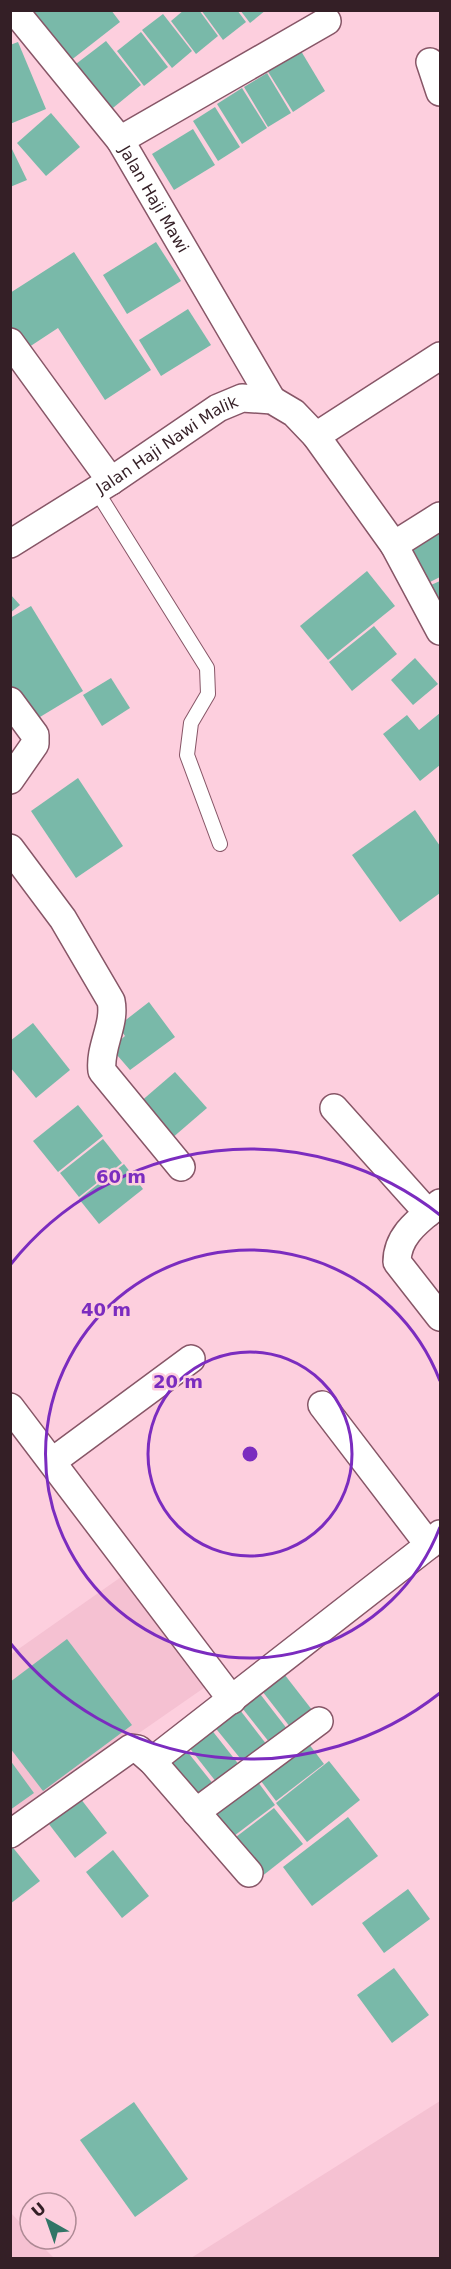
<svg xmlns="http://www.w3.org/2000/svg" width="451" height="2269" font-family="'DejaVu Sans',sans-serif">
<rect width="100%" height="100%" fill="#fdcfde"/>
<g fill="#f5c1d2">
<path d="M141 1563 221 1676 11 1822 10 1655Z"/>
<path d="M440 2101V2258H191Z"/>
<path d="M11 2213 30 2233V2239H35L54 2258H11Z"/>
</g>
<g fill="#79b9a9">
<path d="M30 10H111L120 22 70 61Z"/>
<path d="M184 10H199L218 36 196 54 171 21Z"/>
<path d="M201 10H237L246 22 223 40Z"/>
<path d="M240 10H266L250 23Z"/>
<path d="M163 14 192 51 172 68 142 30Z"/>
<path d="M141 32 168 67 144 86 117 51Z"/>
<path d="M106 41 141 85 108 112 72 67Z"/>
<path d="M295 41 325 91 293 112 262 62Z"/>
<path d="M18 42 46 109 10 124V45Z"/>
<path d="M267 73 291 113 268 127 244 87Z"/>
<path d="M242 88 267 128 242 144 217 104Z"/>
<path d="M215 107 240 147 218 161 193 121Z"/>
<path d="M51 113 80 147 46 176 17 143Z"/>
<path d="M193 129 215 165 174 190 152 154Z"/>
<path d="M10 145 27 180 10 187Z"/>
<path d="M156 242 181 281 127 314 103 275Z"/>
<path d="M74 252 151 370 105 400 58 328 20 353 10 338V293Z"/>
<path d="M188 309 211 345 161 376 139 340Z"/>
<path d="M440 531V577L422 586 404 547Z"/>
<path d="M367 571 395 606 328 660 300 626Z"/>
<path d="M440 581V627L424 588Z"/>
<path d="M10 594 20 605 10 613Z"/>
<path d="M31 606 83 691 30 723 10 691V618Z"/>
<path d="M374 626 397 654 352 691 329 662Z"/>
<path d="M415 658 438 684 413 705 391 680Z"/>
<path d="M111 678 130 708 102 726 83 695Z"/>
<path d="M440 713V765L420 781 383 734 407 715 419 730Z"/>
<path d="M78 778 123 846 76 878 31 811Z"/>
<path d="M415 810 440 846V893L400 922 352 855Z"/>
<path d="M149 1002 175 1037 130 1070 111 1048 125 1036 118 1026Z"/>
<path d="M33 1023 70 1070 36 1098 10 1067V1041Z"/>
<path d="M175 1072 207 1108 164 1145 132 1109Z"/>
<path d="M78 1105 103 1136 58 1172 33 1141Z"/>
<path d="M103 1139 122 1163 79 1197 60 1173Z"/>
<path d="M124 1164 143 1189 99 1224 79 1199Z"/>
<path d="M67 1639 132 1725 43 1791 10 1748V1682Z"/>
<path d="M281 1670 316 1715 294 1732 259 1687Z"/>
<path d="M257 1690 291 1734 273 1747 239 1704Z"/>
<path d="M233 1701 267 1745 244 1763 209 1720Z"/>
<path d="M207 1724 240 1766 217 1783 184 1741Z"/>
<path d="M303 1736 324 1764 276 1801 255 1773Z"/>
<path d="M182 1745 214 1785 190 1803 159 1764Z"/>
<path d="M10 1760 34 1793 10 1810Z"/>
<path d="M329 1761 360 1800 307 1842 276 1803Z"/>
<path d="M252 1774 275 1805 230 1839 206 1808Z"/>
<path d="M74 1790 107 1833 75 1858 42 1815Z"/>
<path d="M274 1808 303 1844 261 1877 232 1840Z"/>
<path d="M348 1817 378 1856 312 1906 283 1867Z"/>
<path d="M10 1844 40 1881 10 1904Z"/>
<path d="M113 1850 149 1896 122 1918 86 1872Z"/>
<path d="M408 1889 430 1919 384 1953 362 1923Z"/>
<path d="M394 1968 429 2015 392 2043 357 1995Z"/>
<path d="M134 2102 188 2179 135 2217 80 2140Z"/>
</g>
<g fill="none" stroke-linecap="round" stroke-linejoin="round">
<g stroke="#875667" stroke-width="16">
<path id="service" d="M96 490 207 668 208 694 191 723 187 755 220 844"/>
</g>
<g stroke="#875667" stroke-width="30">
<g id="minor">
<path id="s1" d="M14 10 120 140 272 400"/>
<path d="M430 62 440 92"/>
<path d="M120 140 327 21"/>
<path d="M10 342 111 481"/>
<path d="M316 436 440 356"/>
<path id="s2" d="M10 544 111 481 218 408 242 398 272 400 294 413 316 436 394 545 440 516"/>
<path d="M394 545 440 631"/>
<path d="M10 701 35 735V744L10 780"/>
<path d="M10 848 63 919 111 1001C116 1024 99 1047 102 1071L181 1167"/>
<path d="M334 1108 428 1213"/>
<path d="M440 1203C421 1219 397 1234 397 1262L440 1317"/>
<path d="M322 1405 429 1545"/>
<path d="M10 1407 232 1700"/>
<path d="M53 1461 191 1359"/>
<path d="M152 1761 429 1545 440 1534"/>
<path d="M196 1812 319 1721"/>
<path d="M10 1834 131 1748 138 1749 152 1761 249 1873"/>
</g>
</g>
<use href="#service" stroke="#fff" stroke-width="14"/>
<use href="#minor" stroke="#fff" stroke-width="27"/>
</g>
<g fill="none" stroke="#7b2cbf" stroke-width="3">
<circle cx="250" cy="1454" r="102"/>
<path d="M440 1527A204 204 0 1 1 440 1381"/>
<path d="M440 1693A306 306 0 0 1 11 1644M11 1264A306 306 0 0 1 440 1215"/>
</g>
<g text-anchor="middle" stroke-width="5" stroke-linejoin="round" paint-order="stroke">
<g font-size="16" fill="#341f26" stroke="#fdcfde">
<text dy="6" stroke="none"><textPath href="#s1" startOffset="236">Jalan Haji Mawi</textPath></text>
<text dy="6" stroke="none"><textPath href="#s2" startOffset="186">Jalan Haji Nawi Malik</textPath></text>
</g>
</g>
<circle cx="250" cy="1454" r="9" fill="#7b2cbf" stroke="#fdcfde" stroke-width="3"/>
<g font-size="18" text-anchor="middle" font-weight="bold" fill="#7b2cbf" stroke="#fdcfde" stroke-width="5" stroke-linejoin="round" paint-order="stroke">
<text x="121" y="1183">60 m</text>
<text x="106" y="1316">40 m</text>
<text x="178" y="1388">20 m</text>
</g>
<rect width="451" height="2269" fill="none" stroke="#341f26" stroke-width="24"/>
<g transform="translate(48 2221) rotate(320)"><circle r="28" fill="#fdcfde" stroke="#ad8994" stroke-width="1.5"/>
<path d="M0-4.5L10 22L0 15L-10 22Z" fill="#327567"/>
<text y="-9" font-size="16" font-weight="bold" text-anchor="middle" fill="#341f26">U</text>
</g>
</svg>
